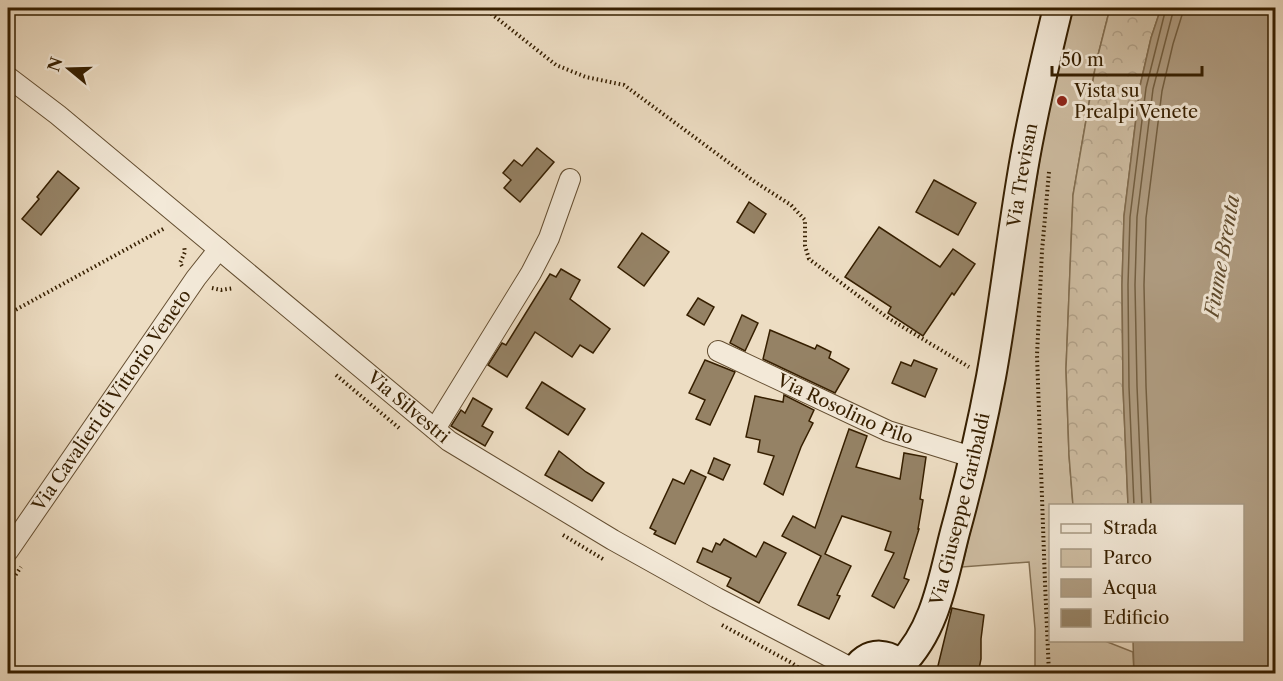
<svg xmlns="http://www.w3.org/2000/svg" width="1283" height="681" font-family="'Libre Caslon Text',serif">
<defs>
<pattern id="forest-crowns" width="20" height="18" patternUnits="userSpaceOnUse" patternTransform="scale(1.5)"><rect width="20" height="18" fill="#cebda2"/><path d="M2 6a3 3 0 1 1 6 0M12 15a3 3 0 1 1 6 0" fill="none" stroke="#b2a28a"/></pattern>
</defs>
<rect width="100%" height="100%" fill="#edddc3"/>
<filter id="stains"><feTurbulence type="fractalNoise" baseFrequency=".00333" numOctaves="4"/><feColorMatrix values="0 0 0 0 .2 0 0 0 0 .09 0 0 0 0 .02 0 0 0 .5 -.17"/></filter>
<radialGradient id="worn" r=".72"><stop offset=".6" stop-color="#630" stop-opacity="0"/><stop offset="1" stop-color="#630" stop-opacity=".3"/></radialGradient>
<path fill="#cebda2" stroke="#826e51" stroke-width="1.5" d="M1072 8H1110L1096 63 1073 195 1066 369 1069 455 1073 505 1050 506V640L1105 641 1133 652 1134 673H1035V629L1029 562 962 567 980 491 1001 330 1034 196 1048 109Z"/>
<path fill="url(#forest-crowns)" stroke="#826e51" stroke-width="1.5" d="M1110 8H1161L1151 38 1140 86 1124 216 1122 285 1123 387 1128 505 1073 506 1069 455 1066 369 1073 195 1096 63Z"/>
<path fill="#af9c81" stroke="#7f6a4d" stroke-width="1.5" d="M1161 8H1275V673H1134L1133 641 1242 640V506L1128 505 1123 387 1122 285 1124 216 1140 86 1151 38Z"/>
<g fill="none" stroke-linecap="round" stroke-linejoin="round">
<g stroke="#725e40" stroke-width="1.5">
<path d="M1134 506 1129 387 1128 285 1130 217 1146 88 1166 8"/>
<path d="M1142 506 1137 386 1135 285 1137 217 1153 89 1174 8"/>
<path d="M1151 506 1146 386 1144 285 1146 218 1162 91 1173 44 1182 15 1183 8"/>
</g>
</g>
<g fill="#958265" stroke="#361f00" stroke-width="1.5">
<path d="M537 148 554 162 520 202 504 188 511 180 503 173 514 160 522 166Z"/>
<path d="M58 171 79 188 41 235 22 219 39 199 37 197Z"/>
<path d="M934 180 976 203 958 235 916 212Z"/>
<path d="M749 202 766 214 754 233 737 222Z"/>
<path d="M879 227 940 267 953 249 975 264 954 295 952 293 923 336 888 313 891 307 845 277Z"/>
<path d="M642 233 669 252 644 286 618 267Z"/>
<path d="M561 269 580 280 570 299 610 329 593 353 580 345 572 357 535 332 507 377 488 365 502 343 506 345 550 274 556 277Z"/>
<path d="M698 298 714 307 704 325 687 315Z"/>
<path d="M742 315 758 323 745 351 730 343Z"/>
<path d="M770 330 815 349 817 345 831 352 829 358 849 369 835 393 763 359Z"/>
<path d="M705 360 735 372 710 425 696 419 705 400 689 393Z"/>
<path d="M914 360 937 369 925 397 892 383 901 362 911 366Z"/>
<path d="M542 382 585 409 568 435 526 408Z"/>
<path d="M784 395 814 410 809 421 813 423 801 447 783 495 764 484 774 456 758 452 760 440 746 437 755 396 783 402Z"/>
<path d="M473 398 492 409 482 426 493 432 485 446 451 426 461 410 465 413Z"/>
<path d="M849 429 867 436 856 467 900 479 904 453 926 457 920 499 923 500 918 529H919L904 578 909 580 894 608 872 596 894 553 885 550 891 532 842 516 825 554 851 566 837 595 840 596 829 619 798 605 821 556 782 536 793 516 815 528Z"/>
<path d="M559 451 586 472 604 483 592 501 545 475Z"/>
<path d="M714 458 730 465 723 480 708 473Z"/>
<path d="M691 470 706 477 675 544 654 534 656 531 650 528 673 479 684 484Z"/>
<path d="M724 539 756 557 764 542 786 553 759 603 727 586 731 578 697 562 703 548 712 552 716 543 720 545Z"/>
<path d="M952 608 984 615 981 639V659L978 674H936Z"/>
</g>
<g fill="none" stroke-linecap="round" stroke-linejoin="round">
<g stroke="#644e31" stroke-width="22">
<g id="street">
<path id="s1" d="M8 77 58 115 449 441 613 540 717 598 855 670"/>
<path id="s2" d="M718 351 888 431 975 458"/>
<path d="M435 429 531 273 549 238 570 179"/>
<path id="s3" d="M8 551 196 278 219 249"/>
</g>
</g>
<g stroke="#361f00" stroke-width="32">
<g id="secondary">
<path id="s4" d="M901 664C936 629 943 578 955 532 969 481 981 430 991 377 1004 305 1012 231 1025 158 1034 108 1046 57 1058 8"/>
<path d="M854 674C865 648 895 651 906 674"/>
</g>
</g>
<g stroke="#361f00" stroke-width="4" stroke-dasharray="1.5 3" stroke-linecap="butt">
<path d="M484 8 556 65 586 77 624 85 755 182 791 205 805 220V246L809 259 888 318 969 367"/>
<path d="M1049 172 1042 251 1037 355 1045 583 1049 674"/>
<path d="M182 266 180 263 185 252 184 246"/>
<path d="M212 288 221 290 234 288"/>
<path d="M8 314 165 228"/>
<path d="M336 375 399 428"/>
<path d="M563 535 603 559"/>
<path d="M8 586 21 567"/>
<path d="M722 625 792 663 807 674"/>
</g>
<use href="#street" stroke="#f3e9d8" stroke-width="20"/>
<use href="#secondary" stroke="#f3e9d8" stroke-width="28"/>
</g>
<circle fill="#8f2418" stroke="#f3e9d8" stroke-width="2" cx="1062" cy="101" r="6"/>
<g text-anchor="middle" stroke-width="6" stroke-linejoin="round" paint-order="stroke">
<g font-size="18" fill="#361f00" stroke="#f3e9d8" text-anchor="start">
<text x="1074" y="97">Vista su<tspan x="1074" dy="21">Prealpi Venete</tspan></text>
</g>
<g font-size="18" fill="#361f00" stroke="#f3e9d8">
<text dy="6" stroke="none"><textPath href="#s4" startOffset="508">Via Trevisan</textPath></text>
<text dy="6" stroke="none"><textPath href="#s3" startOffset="183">Via Cavalieri di Vittorio Veneto</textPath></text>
<text dy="6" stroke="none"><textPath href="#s1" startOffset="519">Via Silvestri</textPath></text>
<text dy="6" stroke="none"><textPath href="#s2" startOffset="140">Via Rosolino Pilo</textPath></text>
<text dy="6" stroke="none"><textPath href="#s4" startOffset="168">Via Giuseppe Garibaldi</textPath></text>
</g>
<g font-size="20" font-style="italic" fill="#604b2d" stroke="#f3e9d8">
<text transform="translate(1222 256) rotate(-80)" y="7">Fiume Brenta</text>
</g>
</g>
<rect width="1283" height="681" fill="none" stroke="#edddc3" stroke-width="30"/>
<rect x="9" y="9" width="1265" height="663" fill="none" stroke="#361f00" stroke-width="3"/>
<rect x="15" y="15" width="1253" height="651" fill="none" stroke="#361f00" stroke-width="1.5"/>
<rect x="1049" y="504" width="195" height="138" fill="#f3e9d8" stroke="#a79882" stroke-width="1.5"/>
<rect x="1061" y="524" width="30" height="9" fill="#f3e9d8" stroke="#a79882" stroke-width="1.5"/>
<text x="1103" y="534" font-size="18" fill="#361f00">Strada</text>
<rect x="1061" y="549" width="30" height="18" fill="#cebda2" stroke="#a79882" stroke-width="1.5"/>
<text x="1103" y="564" font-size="18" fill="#361f00">Parco</text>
<rect x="1061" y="579" width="30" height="18" fill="#af9c81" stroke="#a79882" stroke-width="1.5"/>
<text x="1103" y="594" font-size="18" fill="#361f00">Acqua</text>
<rect x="1061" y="609" width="30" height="18" fill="#958265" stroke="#a79882" stroke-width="1.5"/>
<text x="1103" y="624" font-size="18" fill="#361f00">Edificio</text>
<g transform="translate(69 69) rotate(289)" stroke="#f3e9d8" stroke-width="4.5" paint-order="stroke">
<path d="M0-4.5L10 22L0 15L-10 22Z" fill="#361f00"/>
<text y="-9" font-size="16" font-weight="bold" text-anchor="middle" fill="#361f00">N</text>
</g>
<path d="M1052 66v9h150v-9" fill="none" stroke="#361f00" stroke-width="3"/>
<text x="1061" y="66" font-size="18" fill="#361f00" stroke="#f3e9d8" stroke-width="4.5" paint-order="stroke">50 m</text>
<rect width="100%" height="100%" filter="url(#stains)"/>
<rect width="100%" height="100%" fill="url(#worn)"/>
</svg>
